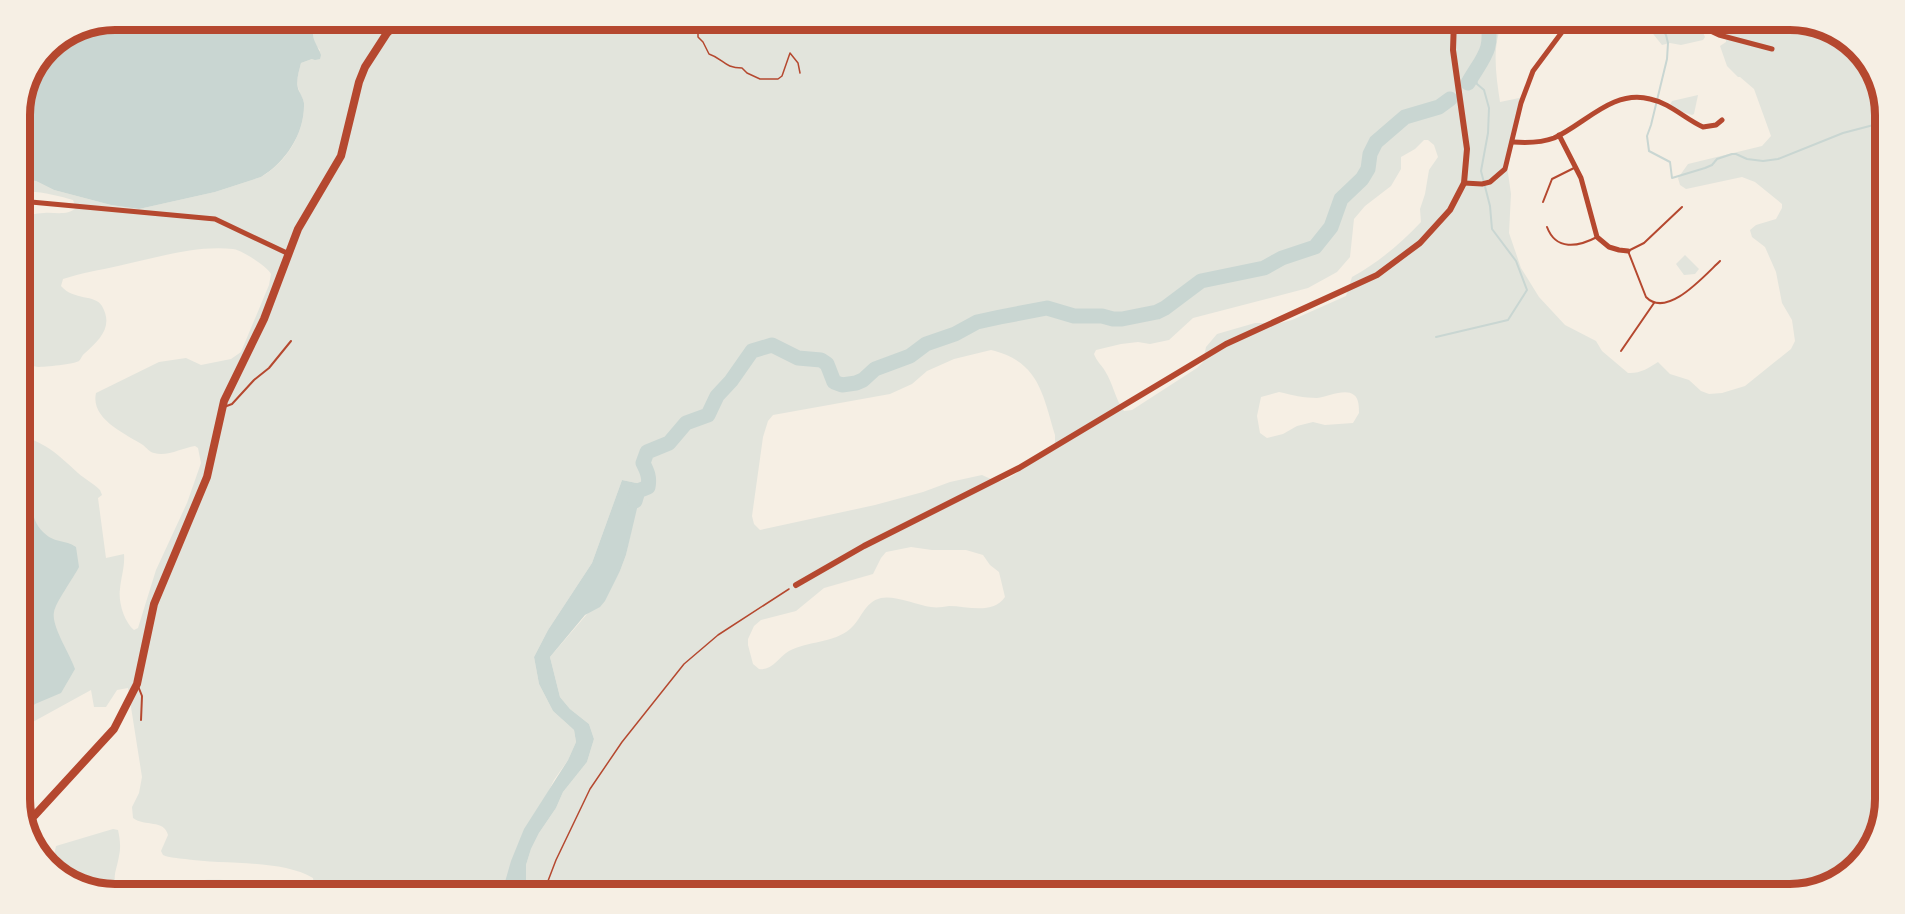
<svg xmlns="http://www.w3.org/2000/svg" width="1905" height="914" font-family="'Times New Roman',serif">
<rect width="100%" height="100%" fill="#f6efe4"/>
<g fill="#e2e4dc" fill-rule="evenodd">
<path d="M320 20H1504C1491 45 1496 75 1500 102L1524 97 1507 166 1511 194 1509 233 1521 268 1539 297 1565 325 1596 341 1602 351 1628 373C1639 374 1649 368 1658 362L1670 374 1689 380 1701 391 1709 394 1722 393 1745 386 1791 349 1795 341 1792 320 1782 303 1776 272 1765 247 1752 237 1750 230 1756 225 1776 219 1782 208V204L1755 182 1742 177 1686 189 1680 185 1678 178 1688 164 1762 146 1771 136 1754 89 1740 77H1738L1727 66 1720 46 1726 42 1727 35 1719 31 1716 20H1734L1745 26 1752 24 1756 20H1790L1832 29 1870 62 1885 109V799L1876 841 1843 879 1790 894H522L526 882V865L531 849 539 833 556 808 563 792 587 762 594 739 589 724 570 709 560 697 550 657 612 585 620 571 626 555 636 508 642 493 647 491 646 485 622 480 592 563 548 630 534 657 539 684 553 711 574 730 576 742 568 760 554 780 505 882V894H306L314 885 313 878C281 859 223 865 185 859 178 858 169 858 163 855L161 851 168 835C164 819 145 827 133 818L132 807 139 793 142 777 128 688 117 690 106 707H94L91 690 20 729V433C28 438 36 441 45 446 57 453 67 463 78 473 85 479 93 483 100 490L102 495 98 498 106 558 124 554C125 567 121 577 120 589 118 601 124 622 134 630L138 628 156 570 187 503 201 463 198 448 195 446C182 448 167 457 154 453 149 452 147 448 143 445 126 434 90 419 96 393L159 362 186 358 201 365 231 359 241 352 269 285 271 274C268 267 240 249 233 249 195 245 155 258 118 266 100 270 81 273 63 279L61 286C74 301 95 294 102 306 114 327 99 340 85 353 82 355 81 359 79 361 75 364 44 367 38 367 31 366 26 364 20 361V218C27 216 36 213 44 213 55 212 67 216 76 208L73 200C59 196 33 189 20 193V179L36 181 54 190 111 205 139 209 215 192 261 177C286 163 305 133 304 103 303 98 300 95 299 90 295 82 299 72 301 63L312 59 320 50C310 40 311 30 320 20ZM1424 140H1428L1434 145 1438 157 1429 170 1425 194 1420 209 1421 222C1400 244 1379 262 1352 277L1346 296 1292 320 1280 323H1255L1217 334 1206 347 1203 362 1197 368 1132 410 1124 411C1115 399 1113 383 1105 371 1101 364 1097 362 1094 354L1096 350 1121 344 1138 342 1150 344 1169 340 1193 318 1308 288 1337 272 1350 257 1354 219 1365 206 1391 186 1401 169V157L1415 149ZM991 350C1039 361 1043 395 1055 435V443L1051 450 1009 478 1001 481 993 480 982 475 950 482 923 492 875 505 760 530 754 524 752 516 763 437 768 421 773 415 890 394 912 384 927 371 954 359ZM1279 392C1292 395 1304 398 1317 398 1328 397 1345 388 1354 395 1359 398 1359 408 1359 413L1353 423 1325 425 1313 422 1297 426 1283 434 1267 438 1260 433 1257 416 1261 397ZM911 547 932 550H966L983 555 990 565 999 572 1005 597C993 615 967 606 949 606 943 607 937 608 931 607 917 605 894 595 881 598 864 602 862 619 850 629 834 643 808 641 789 651 779 657 772 671 759 669L753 664 748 645V639L754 626 761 620 796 611 824 588 873 574 881 558 886 552Z"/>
<path d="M1642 20C1662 20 1697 13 1705 37L1703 40 1681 45 1670 43 1662 45Z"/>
<path d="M1698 95 1694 114 1692 115 1679 111 1670 105 1672 101Z"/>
<path d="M1685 255 1699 269 1695 274 1684 275 1676 264Z"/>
<path d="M113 829 118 830C120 839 121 848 119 856 117 869 111 878 118 891 153 889 235 865 261 894H115L73 885 52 866 56 846Z"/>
</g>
<g fill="#c9d6d2">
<path d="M115 20H320C307 36 315 39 321 55L320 59 315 60 312 59 301 63C299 72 295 82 299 91 301 95 303 98 304 103 305 133 286 162 261 177L215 192 139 209 111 205 54 190 36 181 20 179V109L48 47Z"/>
<path d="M20 458C41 478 21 510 43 532 55 544 65 539 76 547L79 567C74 577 55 603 54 612 51 626 70 654 75 669L61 693 35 704 20 718V620L25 612 20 603Z"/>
<path d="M622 480 646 485 649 488 642 493 639 500 626 555 620 571 605 601 600 607 585 615 550 657 560 697 570 709 589 724 594 739 587 762 563 792 556 808 539 833 531 849 526 865V882L522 894H505V882L511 861 524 829 568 760 576 742 574 730 553 711 539 684 534 657 548 630 592 563Z"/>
</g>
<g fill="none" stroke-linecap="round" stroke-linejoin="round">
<g stroke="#c9d6d2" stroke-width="2">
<path d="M1634 20 1639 24 1659 25 1666 35 1668 43 1667 59 1651 125 1647 136 1649 151 1670 162 1672 178 1705 168 1712 165 1717 159 1732 154H1736L1747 159 1763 161 1778 159 1843 133 1885 122"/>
<path d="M1436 337 1508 320 1527 290 1516 261 1492 229 1490 206 1481 171 1488 133 1489 108 1484 90 1477 84 1474 73"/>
</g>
<g stroke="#c9d6d2" stroke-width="15">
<path d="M1468 83C1483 57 1494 50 1487 20"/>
<path d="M635 501 638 491 648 487C650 477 647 471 643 463L647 452 669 443 686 423 708 415 717 396 731 381 752 351 772 345 798 358 821 360 827 364 834 382 842 385 856 383 863 380 875 369 910 356 926 344 955 334 977 322 1000 317 1047 308 1074 316H1102L1113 319H1122L1157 312 1165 308 1201 281 1264 268 1282 258 1315 247 1331 227 1341 199 1362 179 1368 169 1370 154 1376 142 1405 117 1439 107 1450 99"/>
</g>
<g stroke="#b5482f" stroke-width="1.5">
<path d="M702 20 698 28V37L703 42 709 54C724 59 724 68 742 68L747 73 760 79H778L782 76 790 53 798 63 800 73"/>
<path d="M543 894 556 860 590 789 622 742 684 664 718 635 789 589"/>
</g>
<g stroke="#b5482f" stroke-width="2">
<path d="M1543 202 1552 179 1574 168"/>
<path d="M1682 207 1644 243 1628 251 1646 297C1667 319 1704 276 1720 261"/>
<path d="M1547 227C1556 251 1578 247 1597 237"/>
<path d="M1621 351 1654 303"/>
<path d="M224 407 232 404 254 380 269 368 291 341"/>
<path d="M138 686 142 696 141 720"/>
</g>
<g stroke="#b5482f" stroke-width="5">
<path d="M1687 20 1719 35 1772 49"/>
<path d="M1559 135 1581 178 1597 237 1609 247 1619 250 1628 251"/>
<path d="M1513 142C1527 143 1541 143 1554 138 1585 124 1613 89 1650 99 1670 103 1685 119 1703 127L1716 125 1722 120"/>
<path d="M1464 183 1482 184 1490 182 1505 169 1521 103 1533 71 1571 20"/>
<path d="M20 201 215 219 289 254"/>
</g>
<path stroke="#b5482f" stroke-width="6" d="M796 585 864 546 1019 468 1226 344 1377 275 1420 243 1450 210 1464 183 1467 149 1453 50 1454 20"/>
<path stroke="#b5482f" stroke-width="8" d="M26 823 35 815 114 729 137 684 154 604 207 477 224 401 264 319 298 229 341 156 359 82 365 67 387 33 401 20"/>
</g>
<path d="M0 0H1905V914H0ZM115 30H1790A85 85 0 0 1 1875 115V799A85 85 0 0 1 1790 884H115A85 85 0 0 1 30 799V115A85 85 0 0 1 115 30Z" fill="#f6efe4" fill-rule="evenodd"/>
<path fill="none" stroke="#b5482f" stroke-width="8" d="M115 30H1790A85 85 0 0 1 1875 115V799A85 85 0 0 1 1790 884H115A85 85 0 0 1 30 799V115A85 85 0 0 1 115 30Z"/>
</svg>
